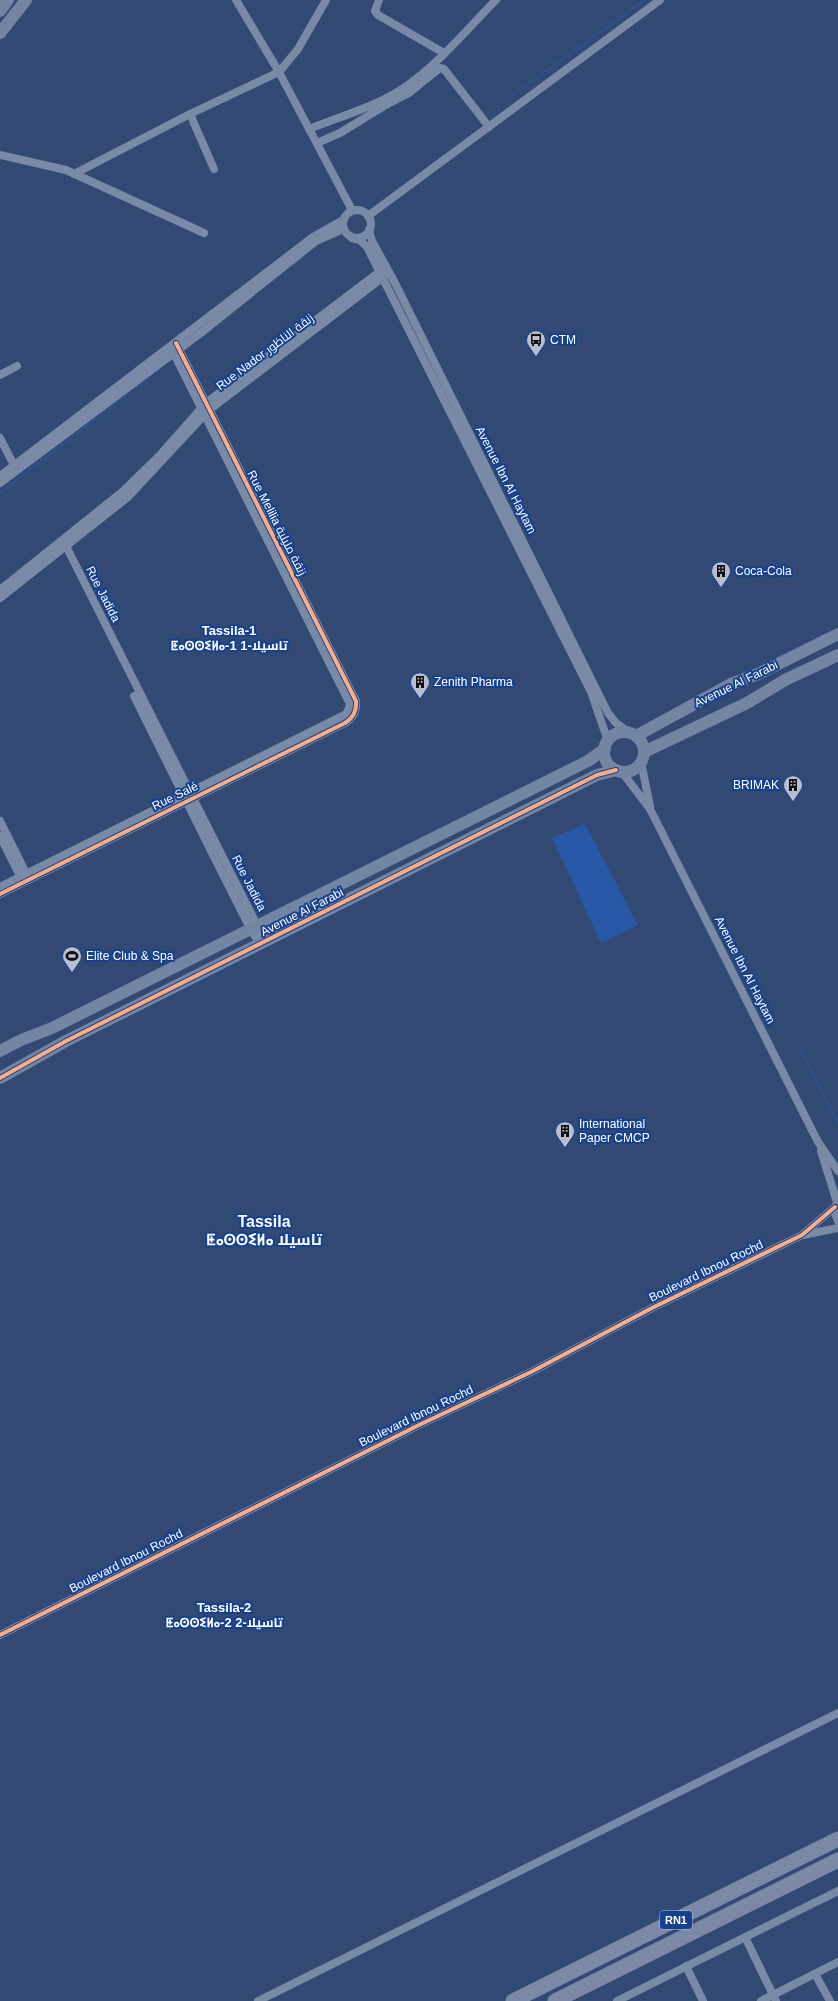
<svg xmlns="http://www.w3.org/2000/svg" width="838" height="2001" font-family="Helvetica,Cairo,'Noto Sans Tifinagh',sans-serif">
<rect width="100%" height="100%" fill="#314973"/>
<path fill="#2857a6" d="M585 824 638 925 601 943 552 838Z"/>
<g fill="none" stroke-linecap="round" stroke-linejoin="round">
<g stroke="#304f89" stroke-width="2.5">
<path d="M510 97 645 0"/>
<path d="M292 266 304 256"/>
<path d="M0 493 161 368"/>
<path d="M799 1047 838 1123"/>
</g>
<g stroke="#788aa6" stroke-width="8">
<path d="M236 0 279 72 352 210"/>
<path d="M379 0 375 11 378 15 444 53"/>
<path d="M190 114 214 169"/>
<path d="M309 129C339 117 380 105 405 87 439 64 467 29 496 0"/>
<path d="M317 143 340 133 384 106 409 93 440 68 444 69 489 127"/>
<path d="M0 155 66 170 204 233"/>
<path d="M74 174 190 114 279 72 298 49 326 0"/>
<circle cx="357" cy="224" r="14"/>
<path d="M368 216 660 0"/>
<path d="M369 230 372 241 395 283 608 713 616 723 630 733"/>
<path d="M352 238 360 240 367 247 591 692 608 741"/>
<path d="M172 350 350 704 348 711"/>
<path d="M0 375 17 366"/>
<path d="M0 438 16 469"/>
<path d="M0 476 313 237 343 220"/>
<path d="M0 483 202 332 316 241 343 229"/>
<path d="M64 542 259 929 261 944"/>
<path d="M0 590 122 492 161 454 206 403 382 270"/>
<path d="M0 598 128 497 209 410 386 275"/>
<path d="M134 696 214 857 252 932 261 944"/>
<path d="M641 762 650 806"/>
<path d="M622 772 650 809 818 1142 838 1171"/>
<path d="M0 821 28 877"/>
<path d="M0 836 22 880"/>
<path d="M0 887 346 714 348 711"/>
<path d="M0 894 345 723C353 718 357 711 356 701L176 343"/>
<path d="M821 1151 837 1202"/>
<path d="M836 1205 835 1213 838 1221"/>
<path d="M803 1235 838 1228"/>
<path d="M0 1635 419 1425 531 1372 652 1308 802 1235 835 1207"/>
<path d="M745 1937 776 2001"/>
<path d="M686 1966 703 2001"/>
<path d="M815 1974 830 2001"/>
<path d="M258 2001 838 1713"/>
<path d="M617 2001 838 1891"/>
<path d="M761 2001 838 1962"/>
</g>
<g stroke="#7485a3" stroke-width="12">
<path d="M0 11 8 0"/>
<path d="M0 33 26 0"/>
<circle cx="624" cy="752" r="20"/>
<path d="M636 736 731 684 758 674 838 634"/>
<path d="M644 752 747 703 785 680 838 655"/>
<path d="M0 1051 21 1040 52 1028 588 761 605 749"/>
<path d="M0 1078 66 1041 597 775 616 770"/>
</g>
<g stroke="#7a8aa6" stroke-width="15">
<path d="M513 2001 838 1839"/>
<path d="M555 2001 838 1860"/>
</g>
<g stroke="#15418f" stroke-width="6">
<g id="cycleway">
<path d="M0 894 345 723C353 718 357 711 356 701L176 343"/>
<path d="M0 1078 66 1041 597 775 616 770"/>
<path d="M0 1635 419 1425 531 1372 652 1308 802 1235 835 1207"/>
</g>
</g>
<use href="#cycleway" stroke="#ffac80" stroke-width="4"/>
</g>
<defs>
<g id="bus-pin" transform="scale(1)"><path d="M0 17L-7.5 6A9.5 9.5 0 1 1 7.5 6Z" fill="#b7bfce" stroke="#15418f"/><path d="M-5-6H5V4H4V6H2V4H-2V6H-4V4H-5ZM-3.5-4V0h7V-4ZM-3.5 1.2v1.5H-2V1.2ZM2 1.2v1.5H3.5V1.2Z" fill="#111"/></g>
<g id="building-pin" transform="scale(1)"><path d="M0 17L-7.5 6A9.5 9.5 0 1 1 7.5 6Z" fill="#b7bfce" stroke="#15418f"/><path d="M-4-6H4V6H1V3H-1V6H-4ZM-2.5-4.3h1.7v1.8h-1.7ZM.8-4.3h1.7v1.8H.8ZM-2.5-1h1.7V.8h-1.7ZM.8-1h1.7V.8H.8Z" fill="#111"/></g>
<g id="stadium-pin" transform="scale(1)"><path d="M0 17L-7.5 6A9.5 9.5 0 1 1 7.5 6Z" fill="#b7bfce" stroke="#15418f"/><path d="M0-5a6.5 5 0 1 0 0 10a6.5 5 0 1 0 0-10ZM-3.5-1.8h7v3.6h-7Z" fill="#111"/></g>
</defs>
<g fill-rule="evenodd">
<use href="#bus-pin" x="536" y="340"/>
<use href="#building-pin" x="721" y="571"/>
<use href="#building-pin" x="420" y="682"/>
<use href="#building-pin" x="793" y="785"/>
<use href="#stadium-pin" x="72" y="956"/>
<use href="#building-pin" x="565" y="1131"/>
</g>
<g text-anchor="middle" stroke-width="4" stroke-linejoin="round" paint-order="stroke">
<rect fill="#15418f" stroke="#b9c6dd" stroke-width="1" x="660" y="1911" width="32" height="18" rx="3"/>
<g font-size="11" font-weight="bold" fill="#fff">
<text x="676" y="1924">RN1</text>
</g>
<g font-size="12" fill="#fff" stroke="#15418f" text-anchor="start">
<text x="550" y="344">CTM</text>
<text x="735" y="575">Coca-Cola</text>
<text x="434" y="686">Zenith Pharma</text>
<text x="779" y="789" text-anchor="end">BRIMAK</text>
<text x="86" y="960">Elite Club &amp; Spa</text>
<text x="579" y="1128">International<tspan x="579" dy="14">Paper CMCP</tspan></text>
</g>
<g font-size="12" fill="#fff" stroke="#15418f">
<text transform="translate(265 352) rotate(-37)" y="4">Rue Nador زنقة الناظور</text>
<text transform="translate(506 480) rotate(63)" y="4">Avenue Ibn Al Haytam</text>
<text transform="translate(277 523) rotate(63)" y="4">Rue Melilia زنقة مليلية</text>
<text transform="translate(103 594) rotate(63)" y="4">Rue Jadida</text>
<text transform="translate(736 684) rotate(-26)" y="4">Avenue Al Farabi</text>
<text transform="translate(175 796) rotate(-26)" y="4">Rue Salé</text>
<text transform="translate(249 883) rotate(63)" y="4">Rue Jadida</text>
<text transform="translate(302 912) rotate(-27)" y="4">Avenue Al Farabi</text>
<text transform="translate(745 970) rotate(63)" y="4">Avenue Ibn Al Haytam</text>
<text transform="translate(706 1271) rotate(-26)" y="4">Boulevard Ibnou Rochd</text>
<text transform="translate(416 1416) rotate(-26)" y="4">Boulevard Ibnou Rochd</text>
<text transform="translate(126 1561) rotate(-27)" y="4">Boulevard Ibnou Rochd</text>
</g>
<g font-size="13" font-weight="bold" fill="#fff" stroke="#15418f">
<text x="229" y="635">Tassila-1<tspan x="229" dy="15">ⵟⴰⵙⵙⵉⵍⴰ-1 1-تاسيلا</tspan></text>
<text x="224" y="1612">Tassila-2<tspan x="224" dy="15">ⵟⴰⵙⵙⵉⵍⴰ-2 2-تاسيلا</tspan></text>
</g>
<g font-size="16" font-weight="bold" fill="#fff" stroke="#15418f">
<text x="264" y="1227">Tassila<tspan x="264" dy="18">ⵟⴰⵙⵙⵉⵍⴰ تاسيلا</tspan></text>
</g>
</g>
</svg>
